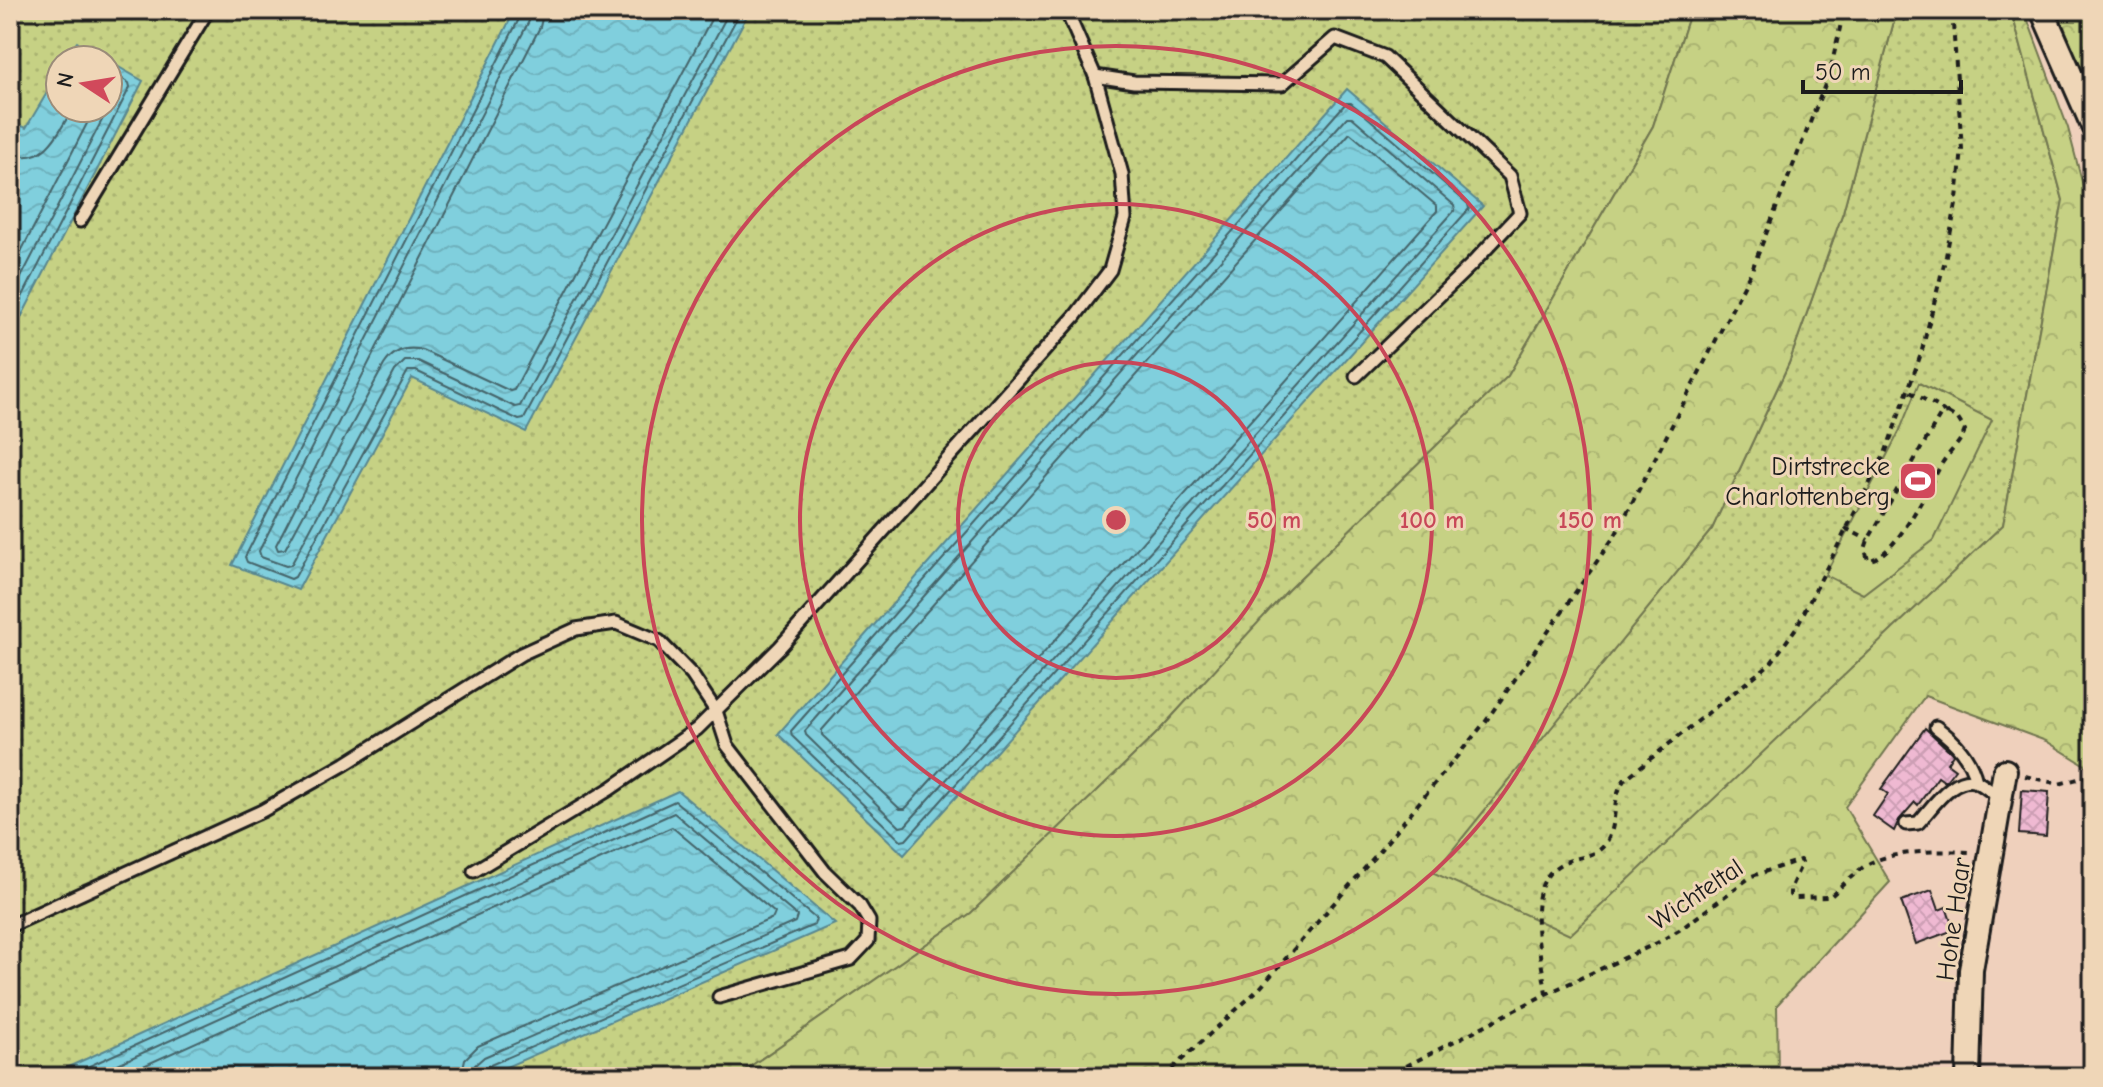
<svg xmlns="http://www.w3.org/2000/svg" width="2103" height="1087" font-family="'Comic Neue',sans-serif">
<defs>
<pattern id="grass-dots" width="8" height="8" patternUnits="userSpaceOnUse" patternTransform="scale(2)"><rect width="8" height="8" fill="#c6d184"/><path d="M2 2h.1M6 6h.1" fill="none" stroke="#aab371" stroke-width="1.8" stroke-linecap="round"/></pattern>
<pattern id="forest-crowns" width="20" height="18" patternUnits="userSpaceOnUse" patternTransform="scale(2)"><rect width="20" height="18" fill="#c6d184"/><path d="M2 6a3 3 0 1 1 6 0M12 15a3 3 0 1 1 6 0" fill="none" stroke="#aab371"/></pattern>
<pattern id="water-waves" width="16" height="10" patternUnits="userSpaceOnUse" patternTransform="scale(2)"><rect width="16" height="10" fill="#80cfdd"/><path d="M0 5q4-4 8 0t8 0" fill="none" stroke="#6eb1bd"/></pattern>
<pattern id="building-cross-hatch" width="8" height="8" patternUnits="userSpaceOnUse" patternTransform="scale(2)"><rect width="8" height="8" fill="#efb9d2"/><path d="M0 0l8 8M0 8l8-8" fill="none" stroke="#cc9eb4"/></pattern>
</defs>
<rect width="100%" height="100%" fill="#efd0bc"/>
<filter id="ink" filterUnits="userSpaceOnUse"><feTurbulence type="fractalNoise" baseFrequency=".0125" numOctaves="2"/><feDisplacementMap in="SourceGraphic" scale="16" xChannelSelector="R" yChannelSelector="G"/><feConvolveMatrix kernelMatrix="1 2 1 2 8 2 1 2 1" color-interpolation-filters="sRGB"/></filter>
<g filter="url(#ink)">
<g fill="url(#grass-dots)" stroke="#717650" stroke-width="2" fill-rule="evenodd">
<path d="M10 10H1691L1653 126 1508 376 1288 590 1156 734 971 913 735 1077H10ZM60 60H108V108H60Z"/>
<path d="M1897 10H2011L2063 200 2003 525 1570 936 1433 873 1712 529 1789 363 1843 212Z"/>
</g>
<g fill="url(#forest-crowns)" stroke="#717650" stroke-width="2">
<path d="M1691 10H1897L1843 212 1789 363 1712 529 1434 873 1570 935 2003 525 2063 200 2011 10H2024L2068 128 2093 224V770L2046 741 1925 696 1845 807 1890 882 1777 1005 1778 1077H735L971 913 1156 734 1288 590 1508 376 1653 126Z"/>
<path d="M2057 10H2093V98Z"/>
</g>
<path fill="#c6d184" stroke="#717650" stroke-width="2" d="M1919 383 1992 420 1934 540 1863 594 1825 575 1900 430Z"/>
<g fill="url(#water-waves)" stroke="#588790" stroke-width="2">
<path d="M515 10H750L526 432 412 378 298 590 232 565Z"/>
<path d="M77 42 107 60H66Z"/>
<path d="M108 61 143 81 10 339V120L26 128 60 71V108H108Z"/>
<path d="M1347 89 1483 206 904 855 778 734Z"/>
<path d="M678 791 835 924 483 1077H46Z"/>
</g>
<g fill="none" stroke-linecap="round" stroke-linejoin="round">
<g stroke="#446469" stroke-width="2">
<path d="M521 10 520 17 245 557 247 562 291 579 295 577 408 371H416L519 420 524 419 741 10"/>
<path d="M531 10 529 21 259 551 261 557 286 566 291 565 395 371 405 361H418L515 407 520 406 730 10"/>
<path d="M544 10 540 27 276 545 278 550 285 549 384 365C393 351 406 346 422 350L510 391 514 390 716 10"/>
<path d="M1346 103H1351L1468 204 1469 209 906 840 901 841 792 736 791 731Z"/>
<path d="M1347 117H1352L1454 205 1455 210 905 826 900 827 806 735 805 731Z"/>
<path d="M1350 133 1437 206V211L905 809H900L822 735V730Z"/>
<path d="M10 153C45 167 58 133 73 108"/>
<path d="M10 273 95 108"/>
<path d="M10 299 117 91 116 87 108 82"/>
<path d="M10 321 130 87 129 83 108 70"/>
<path d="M65 1077 675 801 816 919 814 925 488 1066 483 1071V1077"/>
<path d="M89 1077 674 813 797 916 795 922 484 1057 475 1065 473 1077"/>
<path d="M119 1077 672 827 775 913 773 918 478 1046 465 1059 461 1077"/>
</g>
</g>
<g fill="url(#building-cross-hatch)" stroke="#1c1c1c" stroke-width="2">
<path d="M1925 728 1953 754 1947 763 1955 769 1945 782 1938 777 1918 805 1915 802 1899 820 1894 831 1873 816 1888 794 1881 789Z"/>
<path d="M2022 790 2049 792 2046 836 2019 834Z"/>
<path d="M1932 890 1939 910 1946 907 1954 930 1916 944 1901 901Z"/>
</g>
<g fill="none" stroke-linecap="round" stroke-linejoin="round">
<g stroke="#1c1c1c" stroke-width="17">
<g id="service">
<path d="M1066 10 1095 76 1134 82 1282 84 1335 38 1385 57 1510 176 1520 213 1471 265 1356 376"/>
<path d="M80 221 208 10"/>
<path d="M1936 727C1956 742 1970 757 1976 781"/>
<path d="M1906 824 1918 823C1932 808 1956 770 1979 783 1986 787 1993 793 2000 798"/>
<path d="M474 871 610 789 697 729 780 647 1076 315 1110 270 1125 218 1122 174 1095 76"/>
<path d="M10 926 262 811 345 764 521 654 576 629 616 623 659 641 692 675 716 711 727 745 825 872 860 906 869 921 868 941 851 959 719 997"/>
</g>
</g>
<g stroke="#1c1c1c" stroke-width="28">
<g id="minor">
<path d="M2042 10 2093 126"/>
<path d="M1968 1077 1971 970 2005 771"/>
</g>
</g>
<g stroke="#1c1c1c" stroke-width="4" stroke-dasharray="6 6" stroke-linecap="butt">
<path d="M1881 10 1899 20 1952 13"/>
<path d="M1910 392 1941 408 1944 413"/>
<path d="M1948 413 1958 419 1965 430C1960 445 1949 451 1941 465 1929 487 1894 560 1868 560L1865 549 1868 540 1941 414Z"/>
<path d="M1845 528 1868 540"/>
<path d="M2025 776 2059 784 2093 775"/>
<path d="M1546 994C1542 956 1520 883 1563 863 1577 856 1596 858 1606 843 1619 824 1610 799 1625 779L1771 663 1796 628 1886 451 1921 354 1946 256 1957 199 1962 149 1952 10"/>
<path d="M1163 1077 1260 988 1377 854 1486 721 1616 534 1751 272 1830 72 1844 10"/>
<path d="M1385 1077 1546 994 1657 943 1681 929 1752 876 1800 860 1802 863 1790 889V895L1795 898 1830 897C1840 888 1851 876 1862 868 1887 849 1942 851 1972 852"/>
</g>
<use href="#service" stroke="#efd6b7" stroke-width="11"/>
<use href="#minor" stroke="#efd6b7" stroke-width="22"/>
</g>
</g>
<g fill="none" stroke="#c84758" stroke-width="4">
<circle cx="1116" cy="520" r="158"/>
<circle cx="1116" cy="520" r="316"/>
<circle cx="1116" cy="520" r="474"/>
</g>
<defs>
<g id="stadium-square" transform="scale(2)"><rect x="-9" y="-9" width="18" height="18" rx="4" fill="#d1495b" stroke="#efd6b7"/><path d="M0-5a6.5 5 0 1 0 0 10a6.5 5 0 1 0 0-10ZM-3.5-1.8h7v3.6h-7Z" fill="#fff"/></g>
</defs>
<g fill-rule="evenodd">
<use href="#stadium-square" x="1918" y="481"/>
</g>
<g text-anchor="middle" stroke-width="6" stroke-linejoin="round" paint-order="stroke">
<g font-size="26" fill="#1c1c1c" stroke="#efd6b7" text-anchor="end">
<text x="1890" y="475">Dirtstrecke<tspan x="1890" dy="30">Charlottenberg</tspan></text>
</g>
<g font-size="26" fill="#1c1c1c" stroke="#efd6b7">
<text transform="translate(1696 894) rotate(-34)" y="9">Wichteltal</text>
<text transform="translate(1953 919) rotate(-82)" y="9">Hohe Haar</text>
</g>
</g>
<circle cx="1116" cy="520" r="12" fill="#c84758" stroke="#efd6b7" stroke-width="4"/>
<g font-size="24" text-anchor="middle" font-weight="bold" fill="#c84758" stroke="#efd6b7" stroke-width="6" stroke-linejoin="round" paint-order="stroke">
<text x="1274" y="528">50 m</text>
<text x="1432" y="528">100 m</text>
<text x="1590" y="528">150 m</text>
</g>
<rect width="2103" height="1087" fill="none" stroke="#efd6b7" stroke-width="40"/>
<rect x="20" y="20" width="2063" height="1047" fill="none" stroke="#1c1c1c" stroke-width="3" filter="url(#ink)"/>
<g transform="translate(84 84) rotate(282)"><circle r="38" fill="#efd6b7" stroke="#9b8c79" stroke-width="2"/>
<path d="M0-6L14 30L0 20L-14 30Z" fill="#d1495b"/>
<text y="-12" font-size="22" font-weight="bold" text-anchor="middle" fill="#1c1c1c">N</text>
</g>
<path d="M1803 80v12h158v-12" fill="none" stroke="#1c1c1c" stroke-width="4"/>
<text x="1815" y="80" font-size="24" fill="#1c1c1c" stroke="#efd6b7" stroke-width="6" paint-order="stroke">50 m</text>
</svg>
